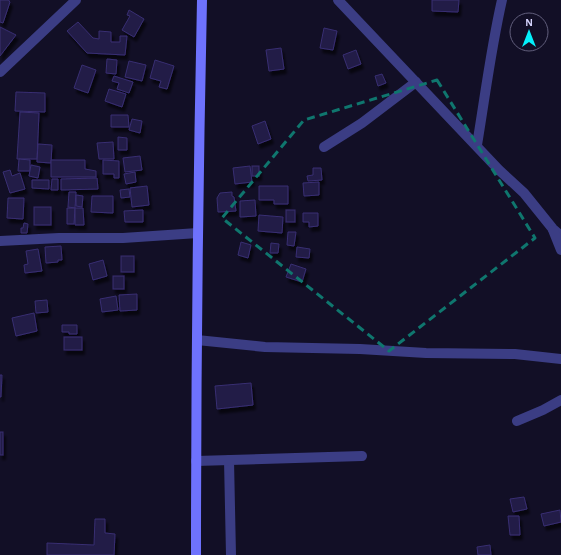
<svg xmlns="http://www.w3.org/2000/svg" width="561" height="555" font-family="'Alegreya Sans',sans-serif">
<defs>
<filter id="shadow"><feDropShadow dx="2.5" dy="4.5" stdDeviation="1" flood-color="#0009"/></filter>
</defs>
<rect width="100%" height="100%" fill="#120f26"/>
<g fill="#221c47" stroke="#382e72" filter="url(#shadow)">
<path d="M0 0H9V1L10 2 3 23 0 22Z"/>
<path d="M432 0H459L458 12 432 11Z"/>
<path d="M129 10 144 19 134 37 122 30 130 16 127 15Z"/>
<path d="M78 22 93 38 99 39V31L111 32V42H120V36H127L125 55 87 53 67 31Z"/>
<path d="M0 27 16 35 0 56Z"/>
<path d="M324 28 337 31 333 50 320 48Z"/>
<path d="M281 48 284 69 269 71 266 50Z"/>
<path d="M356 50 361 64 348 69 343 55Z"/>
<path d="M107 59 117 60 116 74 106 73Z"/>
<path d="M155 60 174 66 167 89 159 87 161 81 150 78Z"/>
<path d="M129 61 146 65 142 81 125 77Z"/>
<path d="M82 65 96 70 88 93 74 88Z"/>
<path d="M382 74 386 83 378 86 375 76Z"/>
<path d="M114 76 133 82 129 93 117 89 119 83 112 81Z"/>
<path d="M109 89 126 94 122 107 105 101Z"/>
<path d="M16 92 45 93V112L15 111Z"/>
<path d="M20 112 39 113 37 159H17Z"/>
<path d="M111 115H128L129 127H111Z"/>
<path d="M132 119 142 121 140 133 129 130Z"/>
<path d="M265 121 271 139 258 144 252 126Z"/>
<path d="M118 137 127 138V150H118Z"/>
<path d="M113 142 114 159H99L97 143Z"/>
<path d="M38 144 52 145 51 163 37 162Z"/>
<path d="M140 156 142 170 125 172 123 158Z"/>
<path d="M19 159 30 160V171H18Z"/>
<path d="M51 160H85V169L96 171V177H51Z"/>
<path d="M103 160 119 161V178H114V174H103Z"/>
<path d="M31 165 40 167 38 178 29 176Z"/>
<path d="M250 166 252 182 235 184 233 168Z"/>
<rect x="252" y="166" width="7" height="10"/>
<path d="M313 168H321L322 180 308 181 307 176 313 175Z"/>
<path d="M10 170 12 176 20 173 25 189 10 193 3 172Z"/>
<path d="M135 172 136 182 126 184 124 174Z"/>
<path d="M97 178 98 189 61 190V179Z"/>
<path d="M52 179H58V190H51Z"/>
<path d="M32 180H49V189L32 188Z"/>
<path d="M319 182V195L304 196 303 183Z"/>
<path d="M147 186 149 205 132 207 130 188Z"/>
<path d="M259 186H288V204H274V200H259Z"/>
<path d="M129 189 130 197 121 198 120 190Z"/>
<path d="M69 192H76L75 208 68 207Z"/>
<path d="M232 192V196L234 197 236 211 218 212 217 198 220 193Z"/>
<path d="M76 195 83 196 82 207 76 206Z"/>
<path d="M92 196H113V213L91 212Z"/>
<path d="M8 198H24L23 219 7 218Z"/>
<path d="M255 200 256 216 240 217V201Z"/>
<rect x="34" y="207" width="17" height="18"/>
<path d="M67 208H75L74 224H67Z"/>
<path d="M75 208H83L84 225H75Z"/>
<path d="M143 210V222H125L124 211Z"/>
<rect x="286" y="210" width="9" height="12"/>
<path d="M303 213H318V226L309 227V222H303Z"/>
<path d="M259 215 283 217 282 233 258 231Z"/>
<path d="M24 223 28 224 27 233H21V228H23Z"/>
<path d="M288 232H296L294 246 287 245Z"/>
<path d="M241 242 251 245 248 258 238 255Z"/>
<path d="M271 243 279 244 278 253H270Z"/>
<path d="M61 246 62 260H58V262L46 263 45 247Z"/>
<path d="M297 247 310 249 309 258 296 257Z"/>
<path d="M38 249 42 271 25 273 24 265 28 264 26 251Z"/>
<rect x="121" y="256" width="13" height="16"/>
<path d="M103 260 107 276 93 280 89 264Z"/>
<path d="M291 264 306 269 302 282 286 277Z"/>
<rect x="113" y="276" width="11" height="13"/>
<path d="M137 294V310L120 311 119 295Z"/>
<path d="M116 296 118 310 102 312 100 299Z"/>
<path d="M47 300 48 312 36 313 35 301Z"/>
<path d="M34 313 37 331 16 336 12 318Z"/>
<path d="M62 325H77V334H69V332H62Z"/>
<rect x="64" y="337" width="18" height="13"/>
<path d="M0 375H2L1 397H0Z"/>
<path d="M251 383 253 405 217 409 215 386Z"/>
<rect x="0" y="432" width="3" height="23"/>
<path d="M524 497 527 509 513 512 510 499Z"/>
<path d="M560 510 561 522 544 526 541 514Z"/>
<path d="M508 516H519L520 535H510Z"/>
<path d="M95 519H105V533L115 534 114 555H47V543L94 545Z"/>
<path d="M490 545 491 555H478L477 547Z"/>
</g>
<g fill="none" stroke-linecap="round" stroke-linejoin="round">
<g stroke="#3b3d84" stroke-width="10">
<path d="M338 0 499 170 524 193 553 229 561 236"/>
<path d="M0 72 76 0"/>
<path d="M477 145C485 97 491 48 502 0"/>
<path d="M324 147 362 123 416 82"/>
<path d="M553 230 561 250"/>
<path d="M0 241 59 238H123L198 233"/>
<path d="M197 340 265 347 360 349 426 353 515 354 561 359"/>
<path d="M517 421 543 410 561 400"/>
<path d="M229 460 231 555"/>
<path d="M196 461 362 456"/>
</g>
<path stroke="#6e72fd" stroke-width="10" d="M196 555C196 370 198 185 202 0"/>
</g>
<path fill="none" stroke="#0f766e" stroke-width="3" stroke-dasharray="8 5" stroke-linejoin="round" d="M437 80 535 238 389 351 222 218 304 120Z"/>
<g transform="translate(529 32)"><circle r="19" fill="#120f26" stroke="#615e7c"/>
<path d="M0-3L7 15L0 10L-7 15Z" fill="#04f0fb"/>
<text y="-6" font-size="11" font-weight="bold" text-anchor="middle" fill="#d7d5fe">N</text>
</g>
</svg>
